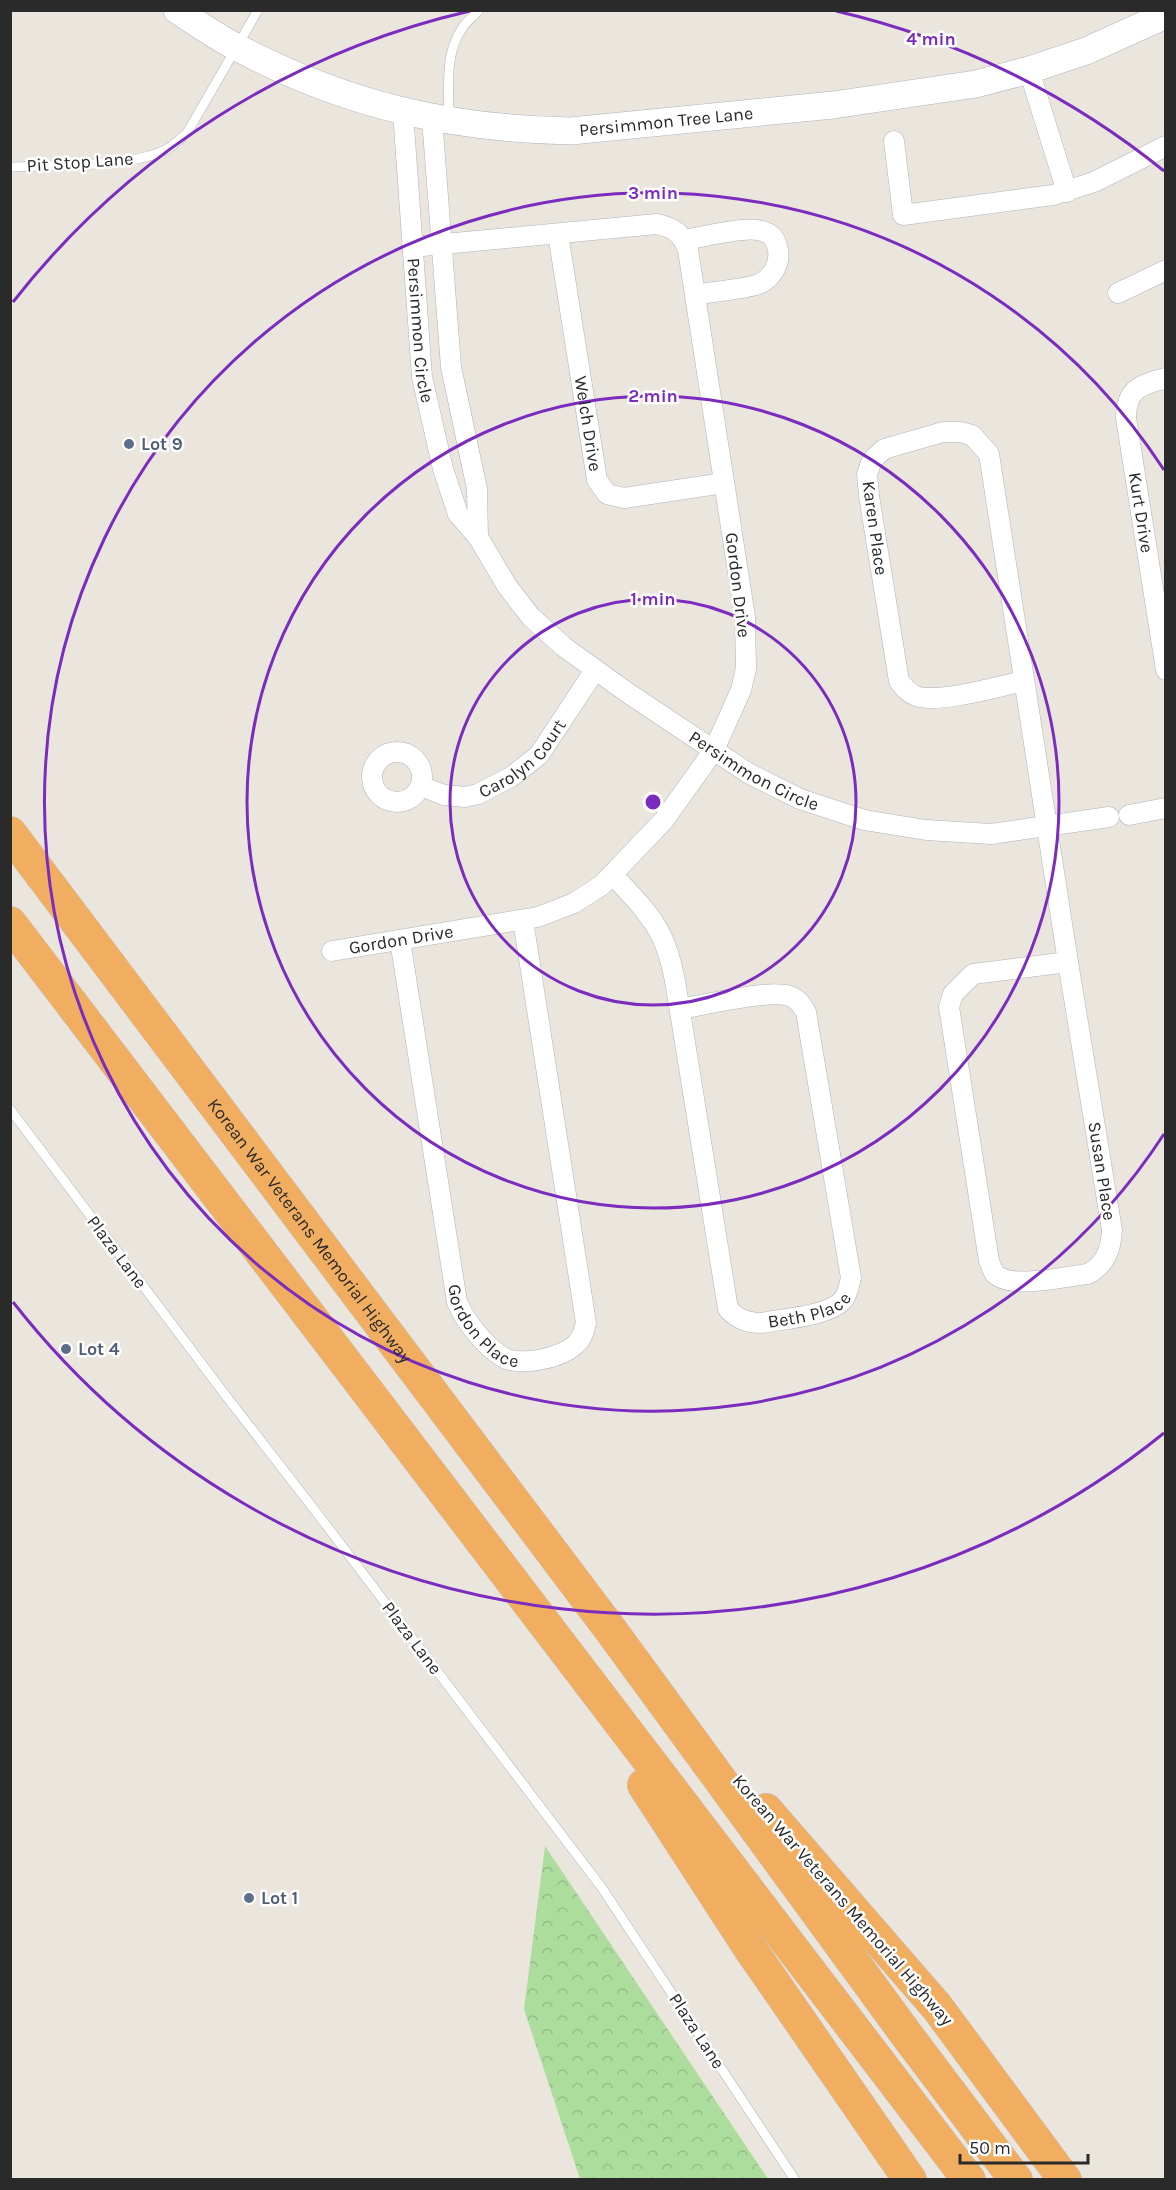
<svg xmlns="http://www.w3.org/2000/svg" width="1176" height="2190" font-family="Karla,sans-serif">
<defs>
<pattern id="forest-crowns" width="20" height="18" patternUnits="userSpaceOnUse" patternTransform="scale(1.5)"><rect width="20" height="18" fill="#addd9d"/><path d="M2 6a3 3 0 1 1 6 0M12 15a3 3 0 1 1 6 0" fill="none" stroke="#95be87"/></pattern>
</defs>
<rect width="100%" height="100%" fill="#ebe6dd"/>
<path fill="url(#forest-crowns)" d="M545 1846 768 2179H580L524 2009Z"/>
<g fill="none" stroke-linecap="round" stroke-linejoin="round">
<g stroke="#b0b1bc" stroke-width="10">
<g id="lane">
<path d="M449 119C449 89 444 53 463 27 467 21 474 16 479 10"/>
<path d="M10 167C51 165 135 168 169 148 175 144 181 138 187 133L258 10"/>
<path d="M10 1109 223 1392 320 1517 602 1888 795 2180"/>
</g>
</g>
<g stroke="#b0b1bc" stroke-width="21">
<g id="street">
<path d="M1029 70 1067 192"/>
<path id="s1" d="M403 112 422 377 443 469 458 514 478 537 507 586 531 617 564 647 628 693 748 773 800 799 864 820 926 830 991 834 1109 817"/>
<path d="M432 118 451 367 477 489 478 537"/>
<path d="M894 141 903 215 1053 195 1094 182 1166 146"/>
<path id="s2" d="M558 234 597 480 607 494 624 498 724 483"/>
<path d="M684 240C701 237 743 227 757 230 768 232 774 235 777 246 782 261 773 278 759 284 746 289 710 292 695 295"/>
<path d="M1118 293 1166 270"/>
<path id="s3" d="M1166 378C1140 385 1126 389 1126 418L1166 670"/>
<path d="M1024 681C1000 686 937 704 916 696 908 693 904 687 899 681L869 496 867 474 872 460 884 449 943 432H960L972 435 989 454 1068 962"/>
<circle cx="397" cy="777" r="25"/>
<path id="s4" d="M421 786 444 795 465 797 478 794 511 777 539 755 595 670"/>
<path d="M1129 815 1166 808"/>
<path id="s5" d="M612 874C653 918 668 932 677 993L728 1309C738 1319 747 1323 761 1323 782 1319 829 1316 843 1300 848 1294 849 1285 851 1278L806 1012C801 1004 797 998 789 996 769 989 704 1005 680 1009"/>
<path id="s6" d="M400 940 457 1302C465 1321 483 1344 501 1356 518 1368 562 1358 576 1344 582 1339 584 1331 586 1323L523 920"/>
<path id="s7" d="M332 951 538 917 574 903 602 885 664 820 714 750 741 690 746 668 745 617 688 250C682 233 674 228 657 224L412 247"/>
<path d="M1068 962 1112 1230C1111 1249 1106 1264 1088 1274 1066 1276 1012 1290 995 1274 992 1270 991 1265 989 1261L949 1007 953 994 973 974Z"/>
</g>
</g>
<g stroke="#b0b1bc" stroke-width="28">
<g id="secondary">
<path id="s8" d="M177 10C198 24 218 38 240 49 347 105 451 129 571 131L833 105 976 84 1029 70 1086 51 1166 15"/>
</g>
</g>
<g stroke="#c3c3c3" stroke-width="34">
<g id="highway">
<path id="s9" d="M10 833 610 1629 906 2034 1016 2180"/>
<path d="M10 923 969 2180"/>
<path d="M644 1785 749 1947 910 2180"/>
<path d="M766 1810 937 2007 1065 2180"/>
</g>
</g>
<use href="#lane" stroke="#fff" stroke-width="9"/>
<use href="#street" stroke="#fff" stroke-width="20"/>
<use href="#secondary" stroke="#fff" stroke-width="27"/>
<use href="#highway" stroke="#f1ae61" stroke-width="33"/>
</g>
<g fill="none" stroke="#7b2cbf" stroke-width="3">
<circle cx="653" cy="802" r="203"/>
<circle cx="653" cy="802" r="406"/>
<path d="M1164 1134A609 609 0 1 1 1164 470"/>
<path d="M1164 1433A812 812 0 0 1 13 1302M13 302A812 812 0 0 1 470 11M836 11A812 812 0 0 1 1164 171"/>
</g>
<g fill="#5c6f8a" stroke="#fff" stroke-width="2">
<circle cx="129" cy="444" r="6"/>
<circle cx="66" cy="1349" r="6"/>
<circle cx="249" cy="1898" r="6"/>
</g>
<g text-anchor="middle" stroke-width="5" stroke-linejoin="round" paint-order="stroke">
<g font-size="18" fill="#2a2a2a" stroke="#fff">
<text dy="6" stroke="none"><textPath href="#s8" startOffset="514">Persimmon Tree Lane</textPath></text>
<text transform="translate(80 162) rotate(-4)" y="6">Pit Stop Lane</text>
<text dy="6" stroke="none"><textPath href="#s1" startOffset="219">Persimmon Circle</textPath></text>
<text dy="6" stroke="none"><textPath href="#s2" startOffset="192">Welch Drive</textPath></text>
<text dy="6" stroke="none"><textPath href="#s3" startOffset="159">Kurt Drive</textPath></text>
<text transform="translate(875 528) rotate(82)" y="6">Karen Place</text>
<text transform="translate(738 585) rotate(83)" y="6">Gordon Drive</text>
<text dy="6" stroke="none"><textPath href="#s4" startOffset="117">Carolyn Court</textPath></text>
<text dy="6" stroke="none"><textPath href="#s1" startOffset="806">Persimmon Circle</textPath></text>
<text dy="6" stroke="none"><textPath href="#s7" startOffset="70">Gordon Drive</textPath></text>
<text transform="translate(1102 1171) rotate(81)" y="6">Susan Place</text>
<text dy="6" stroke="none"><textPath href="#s9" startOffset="498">Korean War Veterans Memorial Highway</textPath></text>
<text transform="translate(117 1252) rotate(53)" y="6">Plaza Lane</text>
<text dy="6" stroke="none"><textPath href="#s5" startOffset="546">Beth Place</textPath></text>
<text dy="6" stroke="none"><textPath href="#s6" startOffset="402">Gordon Place</textPath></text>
<text transform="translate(412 1638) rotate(53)" y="6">Plaza Lane</text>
<text transform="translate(843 1900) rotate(49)" y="6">Korean War Veterans Memorial Highway</text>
<text transform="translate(697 2031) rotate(57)" y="6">Plaza Lane</text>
</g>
<g font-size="18" font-weight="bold" fill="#4e5e75" stroke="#fff" text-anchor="start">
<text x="141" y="450">Lot 9</text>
<text x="78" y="1355">Lot 4</text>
<text x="261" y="1904">Lot 1</text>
</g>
</g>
<circle cx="653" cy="802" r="9" fill="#7b2cbf" stroke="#fff" stroke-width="3"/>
<g font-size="18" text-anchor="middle" font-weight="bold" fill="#7b2cbf" stroke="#fff" stroke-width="5" stroke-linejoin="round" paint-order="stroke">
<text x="931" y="45">4 min</text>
<text x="653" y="199">3 min</text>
<text x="653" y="402">2 min</text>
<text x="653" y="605">1 min</text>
</g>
<rect width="1176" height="2190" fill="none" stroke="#2a2a2a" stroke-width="24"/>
<path d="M960 2154v9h128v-9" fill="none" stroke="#2a2a2a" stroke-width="3"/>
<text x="969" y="2154" font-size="18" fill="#2a2a2a" stroke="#ffffff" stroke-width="4.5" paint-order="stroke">50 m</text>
</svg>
